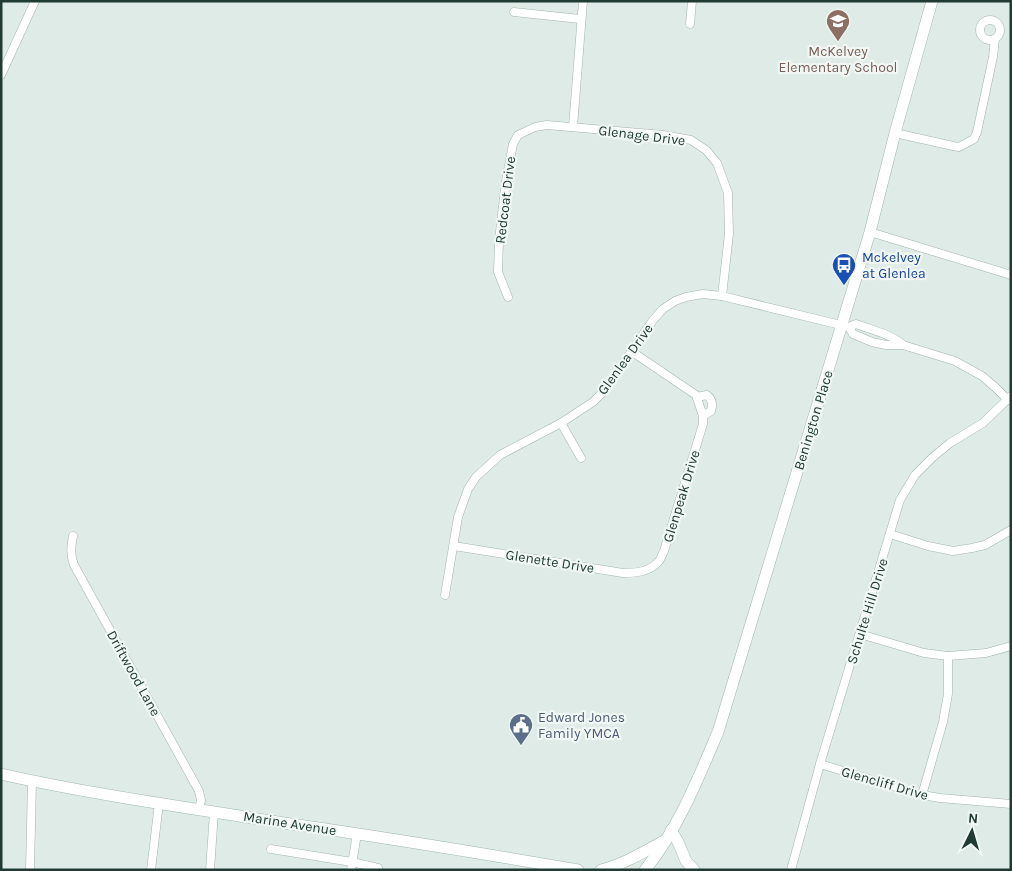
<svg xmlns="http://www.w3.org/2000/svg" width="1012" height="871" font-family="Karla,sans-serif">
<rect width="100%" height="100%" fill="#dfebe6"/>
<g fill="none" stroke-linecap="round" stroke-linejoin="round">
<g stroke="#a2b3ad" stroke-width="9">
<g id="minor">
<path d="M514 12 580 19"/>
<circle cx="990" cy="30" r="10"/>
<path d="M690 24 692 1"/>
<path d="M1 75 35 1"/>
<path d="M573 127 583 1"/>
<path d="M895 133 953 146 959 147 974 139 977 132 993 57 995 39"/>
<path d="M870 232 1011 275"/>
<path d="M508 297 498 272 499 240 506 181 513 144 518 135 535 127 547 125 663 135 691 140 706 150 717 163 728 193 729 234 722 296"/>
<path d="M849 327 853 334 872 342 886 345H903L955 361 982 376 996 388 1008 400"/>
<path d="M697 397 707 395C712 399 713 405 711 411L703 416"/>
<path d="M561 423 581 458"/>
<path d="M890 534 928 546 953 551 972 548 985 545 1011 530"/>
<path d="M73 536C71 547 70 554 74 565L199 791 201 800 199 810"/>
<path d="M454 546 623 573C635 573 649 572 658 562 661 560 662 554 664 551L703 424V416L696 395 631 351"/>
<path d="M445 595 458 517 468 489 476 477 500 455 561 423 593 402 605 390 653 320 663 309 675 301 686 297 703 294 722 296 849 327 856 324C872 330 891 334 903 345"/>
<path d="M860 634 924 653 948 656 986 653 1011 646"/>
<path d="M820 764 922 795 940 798 1011 804"/>
<path d="M922 795 943 722 948 694V656"/>
<path d="M271 849 352 862 378 868V870"/>
<path d="M30 870 32 781"/>
<path d="M151 870 159 803"/>
<path d="M210 870 214 812"/>
<path d="M351 870 357 834"/>
<path d="M791 870 820 764 900 500 915 475 933 457 950 443 983 423 1011 396"/>
</g>
</g>
<g stroke="#9eb6ae" stroke-width="12">
<g id="secondary">
<path d="M1 774C95 795 190 808 284 823 382 837 480 853 578 870"/>
<path d="M671 830 678 842 686 861 694 870"/>
<path d="M601 870C624 864 644 852 664 841"/>
<path d="M645 870C678 829 698 779 718 732L870 232 895 133 932 1"/>
</g>
</g>
<use href="#minor" stroke="#fff" stroke-width="8"/>
<use href="#secondary" stroke="#fff" stroke-width="11"/>
</g>
<defs>
<g id="school-pin" transform="scale(1.25)"><path d="M0 17L-7.5 6A9.5 9.5 0 1 1 7.5 6Z" fill="#8d6e63" stroke="#f0f7f4"/><path d="M0-5L7-2L0 1L-7-2ZM-4 1L0 2.5L4 1V4Q0 6-4 4Z" fill="#fff"/></g>
<g id="bus-pin" transform="scale(1.25)"><path d="M0 17L-7.5 6A9.5 9.5 0 1 1 7.5 6Z" fill="#1a4fb4" stroke="#f0f7f4"/><path d="M-5-6H5V4H4V6H2V4H-2V6H-4V4H-5ZM-3.5-4V0h7V-4ZM-3.5 1.2v1.5H-2V1.2ZM2 1.2v1.5H3.5V1.2Z" fill="#fff"/></g>
<g id="civic-pin" transform="scale(1.25)"><path d="M0 17L-7.5 6A9.5 9.5 0 1 1 7.5 6Z" fill="#5c6f8a" stroke="#f0f7f4"/><path d="M-.6-6.5H3V-4.5H.6V-3L4-1V1h2V6H-6V1h2V-1L-.6-3ZM-1.2 2.5V6h2.4V2.5Z" fill="#fff"/></g>
</defs>
<g fill-rule="evenodd">
<use href="#school-pin" x="838" y="21"/>
<use href="#bus-pin" x="844" y="265"/>
<use href="#civic-pin" x="521" y="725"/>
</g>
<g text-anchor="middle" stroke-width="4.5" stroke-linejoin="round" paint-order="stroke">
<g font-size="14" fill="#785e54" stroke="#f0f7f4">
<text x="838" y="56">McKelvey<tspan x="838" dy="16">Elementary School</tspan></text>
</g>
<g font-size="14" fill="#203b34" stroke="#f0f7f4">
<text transform="translate(642 135) rotate(7)" y="5">Glenage Drive</text>
<text transform="translate(505 200) rotate(-83)" y="5">Redcoat Drive</text>
<text transform="translate(625 359) rotate(-54)" y="5">Glenlea Drive</text>
<text transform="translate(813 420) rotate(-73)" y="5">Benington Place</text>
<text transform="translate(681 496) rotate(-73)" y="5">Glenpeak Drive</text>
<text transform="translate(550 561) rotate(9)" y="5">Glenette Drive</text>
<text transform="translate(867 611) rotate(-73)" y="5">Schulte Hill Drive</text>
<text transform="translate(134 673) rotate(61)" y="5">Driftwood Lane</text>
<text transform="translate(885 783) rotate(16)" y="5">Glencliff Drive</text>
<text transform="translate(290 823) rotate(9)" y="5">Marine Avenue</text>
</g>
<g font-size="14" fill="#164399" stroke="#f0f7f4" text-anchor="start">
<text x="862" y="262">Mckelvey<tspan x="862" dy="16">at Glenlea</tspan></text>
</g>
<g font-size="14" fill="#4e5e75" stroke="#f0f7f4" text-anchor="start">
<text x="538" y="722">Edward Jones<tspan x="538" dy="16">Family YMCA</tspan></text>
</g>
</g>
<rect width="1012" height="871" fill="none" stroke="#203b34" stroke-width="5"/>
<g transform="translate(972 831) rotate(5)" stroke="#f0f7f4" stroke-width="4" paint-order="stroke">
<path d="M0-4L9 19L0 12L-9 19Z" fill="#203b34"/>
<text y="-8" font-size="14" font-weight="bold" text-anchor="middle" fill="#203b34">N</text>
</g>
</svg>
